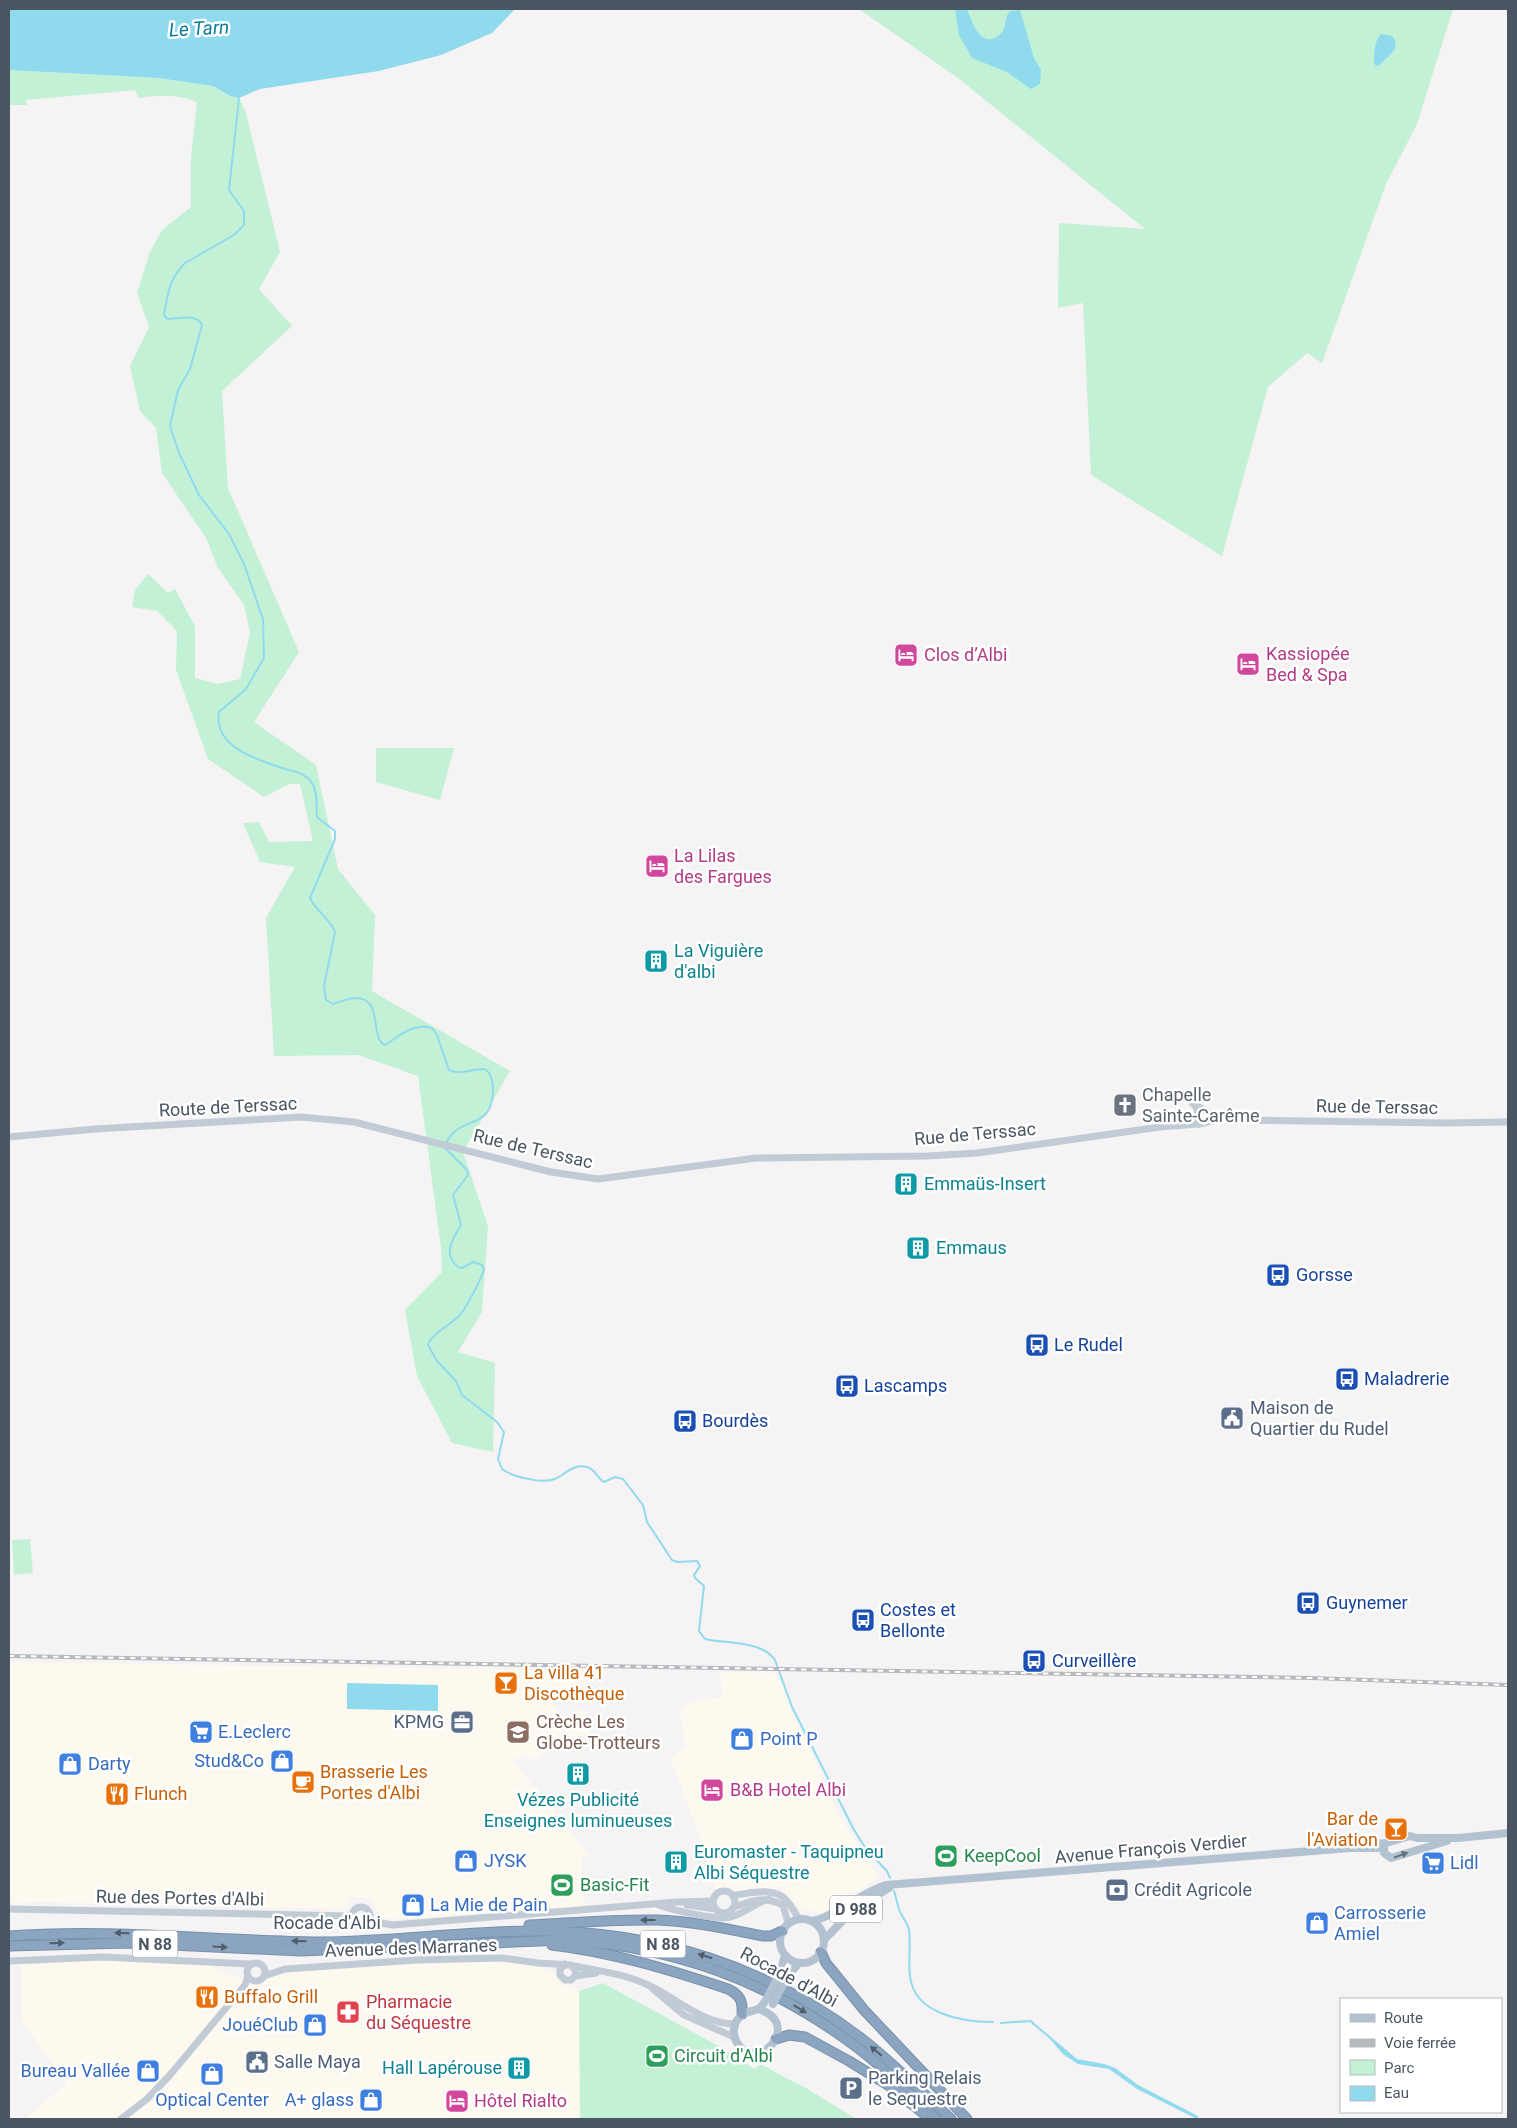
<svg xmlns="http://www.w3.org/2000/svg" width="1517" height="2128" font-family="Roboto,sans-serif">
<rect width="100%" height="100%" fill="#f5f3f3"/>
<g fill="#fdf9ef">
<path d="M9 1662 610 1671 553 1702 558 1718 585 1709 596 1729 531 1760 526 1755 512 1760 590 1856 581 1858 585 1907 394 1919 380 1918 371 1898 348 1897V1905L343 1909 35 1902 9 1904Z"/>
<path d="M720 1672 776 1673 838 1814 879 1877 823 1913 799 1908 781 1887 717 1894 697 1829 670 1757 686 1748 680 1712 692 1702 723 1697Z"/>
<path d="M91 1960 206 1964 244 1980 313 1969 413 1963 512 1961 534 1965 553 1972 561 1984 579 1991 580 2119H25L67 2083 21 2020V1965Z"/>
</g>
<path fill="#e6e4e5" d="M508 1723 529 1724 528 1741H508Z"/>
<g fill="#c3f1d5">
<path d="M859 9H1453L1417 124 1386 184 1322 363 1307 353 1268 387 1222 556 1091 475 1083 303 1058 308 1059 223 1145 229 958 78Z"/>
<path d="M9 70 158 78 213 86 230 96 239 98 246 113 280 252 259 289 292 326 222 391 228 488 299 652 254 722 316 765 338 869 375 915 372 991 510 1071 463 1152 488 1226 482 1312 458 1352 495 1363 493 1452 452 1443 417 1376 405 1310 442 1272 441 1248 418 1076 358 1055 274 1056 266 918 295 867 260 862 243 823 259 822 269 842 313 841 300 784H289L264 797 208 759 176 670 177 631 157 611 132 607 135 590 148 574 168 593 175 589 195 626V678L218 684 240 679 250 632 244 605 218 568 206 538 162 473 156 428 140 411 130 366 149 327 137 293 150 252 162 230 191 207V157L197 102C177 94 160 95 139 98L135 90 26 100 27 105H9Z"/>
<path d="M376 748H454L440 800 376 782Z"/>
<path d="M30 1539 33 1573 14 1575 12 1540Z"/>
<path d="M603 1983 724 2049 754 2069 761 2064 784 2077 806 2088 856 2119H580L579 1991Z"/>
</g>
<g fill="#90daee">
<path d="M9 9H515L492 33 441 55 379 71 260 89 239 98 230 96 213 86 158 78 9 70Z"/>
<path d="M955 9H967C971 19 978 42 992 39 997 38 1002 33 1004 29 1006 22 1005 17 1010 11L1020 10 1034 58 1041 70 1040 84 1031 89 1007 72 972 58 959 35Z"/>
<path d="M1381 34 1392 36C1403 49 1387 56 1380 65L1376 66 1374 63C1374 54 1374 41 1381 34Z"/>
<path d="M347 1683 438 1685V1711L347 1709Z"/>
<path d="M1033 2022 1077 2059 1104 2064 1115 2068 1138 2085 1198 2116 1197 2119 1137 2089 1109 2069 1078 2064 1063 2054 1049 2038 1032 2024Z"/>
</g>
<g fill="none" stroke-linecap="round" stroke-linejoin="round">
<g stroke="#90daee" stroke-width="2">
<path d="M239 98 229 190 244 211V225L234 235 185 263C168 281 169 291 164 314L166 318 169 319C180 318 197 314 202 325L190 369 178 390 170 426 179 453 199 495 229 534 244 564 263 619 264 658 246 689 219 712C213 748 259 760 285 769 296 772 305 773 312 783 318 792 316 807 317 817L335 831V839L310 898C316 911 330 919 335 932L324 986 326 1000 333 1004C340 1002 348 998 356 998 384 998 369 1038 385 1045 400 1035 413 1023 432 1028L437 1035 449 1070C459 1076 474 1068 485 1069 491 1073 492 1080 493 1087 494 1134 458 1113 446 1144"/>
<path d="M445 1148 467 1170 468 1175 453 1195 461 1225C453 1238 442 1255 458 1267L462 1268 473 1262 482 1265 484 1269C482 1278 466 1308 460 1315 452 1324 431 1334 428 1345L437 1361 456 1381 462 1395 497 1422 504 1432 498 1459 502 1469C513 1477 542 1484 555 1479 565 1475 573 1463 587 1467 595 1469 597 1478 604 1482L615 1477 623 1479 643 1505 647 1522 672 1560 677 1562 697 1561 700 1566 694 1575 695 1578 704 1586 699 1631 705 1639C726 1644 761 1640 775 1660L792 1707 854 1830 866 1849 887 1871 890 1878"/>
<path d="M894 1891C896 1897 897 1903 899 1909 901 1916 908 1923 909 1930 911 1945 908 1961 910 1976 914 2014 962 2022 993 2022"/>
<path d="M1001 2023 1031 2021 1033 2023"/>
</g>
<g stroke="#7690ad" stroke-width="11">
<g id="highway">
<path d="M529 1925C571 1923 614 1919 656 1920 692 1921 728 1929 763 1936H771L782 1931"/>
<path d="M9 1936C113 1928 216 1941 319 1942 391 1942 463 1931 535 1931 654 1930 771 1967 866 2042 896 2066 923 2093 951 2119"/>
<path d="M552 1945C612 1952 671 1970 728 1989 740 1995 743 2001 742 2014"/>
<path d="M9 1946 128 1943 301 1951 563 1940C674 1946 769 1981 858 2048 886 2069 911 2095 936 2119"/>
<path d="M821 1952 826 1963 864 2010 967 2119"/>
<path d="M776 2039 789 2035 805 2037 849 2061 888 2085 924 2114"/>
</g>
</g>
<g stroke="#c1cbd6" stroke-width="7">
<path d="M1192 1103 1215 1116"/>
<path d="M1193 1103 1197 1109 1199 1124"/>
<path d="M9 1137 95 1129 301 1117 354 1122 551 1172 598 1179 756 1158 927 1156 977 1153 1160 1127 1199 1124 1208 1122 1215 1116 1241 1120 1445 1123 1508 1122"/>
<circle cx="724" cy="1902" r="11"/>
<path d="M733 1895C749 1894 774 1886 786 1900 791 1905 795 1913 799 1919"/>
<path d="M659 1905C672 1910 718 1921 731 1917 745 1913 755 1903 769 1899"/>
<path d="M687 1905 716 1909"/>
<circle cx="361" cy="1916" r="9"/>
<path d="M734 1907C754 1900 763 1896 783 1905L788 1923"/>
<path d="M9 1909 351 1916"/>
<path d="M368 1921 393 1925 677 1902 713 1901"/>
<path d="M9 1961 102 1957 250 1964"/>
<circle cx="256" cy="1972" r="9"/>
<path d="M574 1966C600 1971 624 1974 648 1985 677 1998 702 2024 735 2024"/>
<path d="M264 1976 285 1969 417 1960 502 1958 538 1963 571 1965 576 1971 575 1976 571 1980H565L560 1975V1969L565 1964"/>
<path d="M575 1976 596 1973"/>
<path d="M653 1989 684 2015 734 2037"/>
<path d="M121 2119 147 2099 170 2075 245 1985 248 1976"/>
</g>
<g stroke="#b3c2d1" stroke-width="8">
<path d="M1369 1844 1386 1843 1410 1836 1417 1838H1458L1508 1833"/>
<path d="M1384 1846V1853L1391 1858 1447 1841"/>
<circle cx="802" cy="1941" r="22"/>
<path d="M812 1921C839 1915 859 1893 886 1885L1350 1848H1383"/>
<path d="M824 1940 852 1911 890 1887"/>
<path d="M780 1973 785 1955"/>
<path d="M787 1977 799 1963"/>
<path d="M758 2009C805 2023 756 2078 736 2041 733 2034 733 2025 738 2019 744 2010 750 2013 758 2009 760 2008 764 2003 766 2000"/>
</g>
<use href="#highway" stroke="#8ba5c1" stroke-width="9"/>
<g stroke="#b5b8bd" stroke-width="4">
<path id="rail" d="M9 1656 1311 1678 1508 1685"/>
</g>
<use href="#rail" stroke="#fff" stroke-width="2" stroke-dasharray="5.5" stroke-linecap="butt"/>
<g stroke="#b3c2d1" stroke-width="8">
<path d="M766 2000 780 1973"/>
<path d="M773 2004 787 1977"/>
</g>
</g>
<defs><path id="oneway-solid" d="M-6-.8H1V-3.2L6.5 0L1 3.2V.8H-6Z" transform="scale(1.25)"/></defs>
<use fill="#64717d" href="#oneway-solid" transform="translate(1401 1855) rotate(-20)"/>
<g fill="#505e6b">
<use href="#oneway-solid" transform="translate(648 1920) rotate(-180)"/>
<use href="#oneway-solid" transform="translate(122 1933) rotate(-179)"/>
<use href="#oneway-solid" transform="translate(299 1941) rotate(-178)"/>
<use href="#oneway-solid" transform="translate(57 1943) rotate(-2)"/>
<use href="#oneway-solid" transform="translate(220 1947) rotate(3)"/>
<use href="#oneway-solid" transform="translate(705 1956) rotate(-163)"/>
<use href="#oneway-solid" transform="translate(800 2009) rotate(31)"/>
<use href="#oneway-solid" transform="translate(876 2051) rotate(-140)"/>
</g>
<defs>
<g id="hotel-square" transform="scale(1.25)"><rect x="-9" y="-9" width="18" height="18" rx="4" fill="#d1479c" stroke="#fff"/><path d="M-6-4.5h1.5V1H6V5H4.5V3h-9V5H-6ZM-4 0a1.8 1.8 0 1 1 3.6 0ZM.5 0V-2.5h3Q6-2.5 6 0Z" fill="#fff"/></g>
<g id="building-square" transform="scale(1.25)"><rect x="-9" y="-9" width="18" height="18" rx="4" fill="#0f9aa8" stroke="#fff"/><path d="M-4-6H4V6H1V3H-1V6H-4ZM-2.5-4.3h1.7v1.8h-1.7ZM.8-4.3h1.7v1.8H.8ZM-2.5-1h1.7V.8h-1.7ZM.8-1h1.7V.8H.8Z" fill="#fff"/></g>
<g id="church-square" transform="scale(1.25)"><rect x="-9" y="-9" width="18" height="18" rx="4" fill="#6b7280" stroke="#fff"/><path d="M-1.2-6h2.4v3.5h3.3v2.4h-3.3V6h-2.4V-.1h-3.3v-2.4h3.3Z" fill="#fff"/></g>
<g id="bus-square" transform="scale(1.25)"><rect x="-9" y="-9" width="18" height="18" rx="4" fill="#1a4fb4" stroke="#fff"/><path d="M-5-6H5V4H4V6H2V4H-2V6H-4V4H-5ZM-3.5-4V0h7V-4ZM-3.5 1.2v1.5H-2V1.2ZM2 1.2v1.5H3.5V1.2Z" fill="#fff"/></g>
<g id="civic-square" transform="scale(1.25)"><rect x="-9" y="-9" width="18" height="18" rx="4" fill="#5c6f8a" stroke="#fff"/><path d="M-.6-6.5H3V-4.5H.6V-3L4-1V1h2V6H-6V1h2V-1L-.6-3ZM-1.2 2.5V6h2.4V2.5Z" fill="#fff"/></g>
<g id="bar-square" transform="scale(1.25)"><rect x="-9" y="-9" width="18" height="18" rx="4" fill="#e8710a" stroke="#fff"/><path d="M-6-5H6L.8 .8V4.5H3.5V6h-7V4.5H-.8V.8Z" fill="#fff"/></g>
<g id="office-square" transform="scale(1.25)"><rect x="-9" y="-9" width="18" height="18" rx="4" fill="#5c6f8a" stroke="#fff"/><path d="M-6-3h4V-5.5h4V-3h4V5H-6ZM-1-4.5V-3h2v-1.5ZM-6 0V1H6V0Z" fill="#fff"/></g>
<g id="supermarket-square" transform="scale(1.25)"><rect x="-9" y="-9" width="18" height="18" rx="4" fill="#3f7fe0" stroke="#fff"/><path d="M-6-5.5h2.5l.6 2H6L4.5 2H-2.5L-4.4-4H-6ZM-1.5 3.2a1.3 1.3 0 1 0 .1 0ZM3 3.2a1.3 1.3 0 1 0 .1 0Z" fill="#fff"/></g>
<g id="school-square" transform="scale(1.25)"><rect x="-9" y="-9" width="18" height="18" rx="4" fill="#8d6e63" stroke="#fff"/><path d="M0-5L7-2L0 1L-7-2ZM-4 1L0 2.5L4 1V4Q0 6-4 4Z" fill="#fff"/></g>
<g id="shop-square" transform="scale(1.25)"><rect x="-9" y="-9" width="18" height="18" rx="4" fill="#3f7fe0" stroke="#fff"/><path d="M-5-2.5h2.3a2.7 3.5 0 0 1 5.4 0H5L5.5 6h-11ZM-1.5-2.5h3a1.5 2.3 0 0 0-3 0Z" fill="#fff"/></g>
<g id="cafe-square" transform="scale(1.25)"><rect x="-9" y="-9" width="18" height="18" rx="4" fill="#e8710a" stroke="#fff"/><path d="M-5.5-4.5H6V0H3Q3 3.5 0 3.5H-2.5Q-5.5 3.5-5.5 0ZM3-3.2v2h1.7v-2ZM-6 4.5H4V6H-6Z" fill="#fff"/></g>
<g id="restaurant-square" transform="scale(1.25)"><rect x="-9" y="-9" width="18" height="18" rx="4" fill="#e8710a" stroke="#fff"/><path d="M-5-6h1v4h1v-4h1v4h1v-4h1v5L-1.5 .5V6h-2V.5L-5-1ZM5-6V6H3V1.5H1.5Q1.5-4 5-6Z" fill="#fff"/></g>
<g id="stadium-square" transform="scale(1.25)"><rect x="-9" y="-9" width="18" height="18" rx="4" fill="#2e9e5b" stroke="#fff"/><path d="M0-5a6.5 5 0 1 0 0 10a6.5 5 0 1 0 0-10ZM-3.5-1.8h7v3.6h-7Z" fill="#fff"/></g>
<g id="bank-square" transform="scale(1.25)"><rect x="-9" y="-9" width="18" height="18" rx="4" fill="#5c6f8a" stroke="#fff"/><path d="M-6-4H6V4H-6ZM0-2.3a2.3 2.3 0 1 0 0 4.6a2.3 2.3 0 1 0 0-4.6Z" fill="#fff"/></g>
<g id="pharmacy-square" transform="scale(1.25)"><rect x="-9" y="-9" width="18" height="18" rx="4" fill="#e0444e" stroke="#fff"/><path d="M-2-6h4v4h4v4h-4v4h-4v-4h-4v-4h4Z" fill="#fff"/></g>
<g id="parking-square" transform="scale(1.25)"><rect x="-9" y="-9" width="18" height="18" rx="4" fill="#5c6f8a" stroke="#fff"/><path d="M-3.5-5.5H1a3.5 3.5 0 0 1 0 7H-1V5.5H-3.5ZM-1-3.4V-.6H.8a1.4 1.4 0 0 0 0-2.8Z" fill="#fff"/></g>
</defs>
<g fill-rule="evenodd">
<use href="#hotel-square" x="906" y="655"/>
<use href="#hotel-square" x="1248" y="664"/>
<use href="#hotel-square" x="657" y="866"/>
<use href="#building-square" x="656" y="961"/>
<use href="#church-square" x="1125" y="1105"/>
<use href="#building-square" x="906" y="1184"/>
<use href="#building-square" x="918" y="1248"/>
<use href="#bus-square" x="1278" y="1275"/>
<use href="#bus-square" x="1037" y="1345"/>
<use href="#bus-square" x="1347" y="1379"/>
<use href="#bus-square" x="847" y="1386"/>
<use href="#civic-square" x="1232" y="1418"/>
<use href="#bus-square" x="685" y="1421"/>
<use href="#bus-square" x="1308" y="1603"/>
<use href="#bus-square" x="863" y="1620"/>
<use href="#bus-square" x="1034" y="1661"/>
<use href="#bar-square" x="506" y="1683"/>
<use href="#office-square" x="462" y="1722"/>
<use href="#supermarket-square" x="201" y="1732"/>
<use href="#school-square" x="518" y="1732"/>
<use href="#shop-square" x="742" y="1739"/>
<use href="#shop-square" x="282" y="1761"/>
<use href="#shop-square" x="70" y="1764"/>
<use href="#building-square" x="578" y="1774"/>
<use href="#cafe-square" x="303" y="1782"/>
<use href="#hotel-square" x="712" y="1790"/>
<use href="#restaurant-square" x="117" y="1794"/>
<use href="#bar-square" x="1396" y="1829"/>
<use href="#stadium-square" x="946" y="1856"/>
<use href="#shop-square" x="466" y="1861"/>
<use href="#building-square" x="676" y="1862"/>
<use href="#supermarket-square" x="1433" y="1863"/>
<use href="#stadium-square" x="562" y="1885"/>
<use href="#bank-square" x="1117" y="1890"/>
<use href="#shop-square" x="413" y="1905"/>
<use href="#shop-square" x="1317" y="1923"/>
<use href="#restaurant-square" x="207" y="1997"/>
<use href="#pharmacy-square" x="348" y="2012"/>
<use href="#shop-square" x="315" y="2025"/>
<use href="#stadium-square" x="657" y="2056"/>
<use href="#civic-square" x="257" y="2062"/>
<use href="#building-square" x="519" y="2068"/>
<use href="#shop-square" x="148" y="2071"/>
<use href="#shop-square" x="212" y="2074"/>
<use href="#parking-square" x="851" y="2088"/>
<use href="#shop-square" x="371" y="2100"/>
<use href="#hotel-square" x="457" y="2101"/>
</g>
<g text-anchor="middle" stroke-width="5" stroke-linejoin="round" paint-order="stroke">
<g fill="#fff" stroke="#808990" stroke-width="1">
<rect x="830" y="1895.5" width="52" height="27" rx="4"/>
<rect x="132.5" y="1930.5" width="45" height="27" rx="4"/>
<rect x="640.5" y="1930.5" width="45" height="27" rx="4"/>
</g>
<g font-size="16" font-weight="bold" fill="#4a5661">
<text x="856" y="1915">D 988</text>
<text x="155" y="1950">N 88</text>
<text x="663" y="1950">N 88</text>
</g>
<g font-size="18" fill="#b23c85" stroke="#fff" text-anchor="start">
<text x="1266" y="660">Kassiopée<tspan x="1266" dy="21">Bed &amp; Spa</tspan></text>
<text x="924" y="661">Clos d’Albi</text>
<text x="674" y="862">La Lilas<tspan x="674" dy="21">des Fargues</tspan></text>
<text x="730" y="1796">B&amp;B Hotel Albi</text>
<text x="474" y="2107">Hôtel Rialto</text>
</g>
<g font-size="18" fill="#0d838f" stroke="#fff" text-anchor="start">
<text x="674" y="957">La Viguière<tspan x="674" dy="21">d'albi</tspan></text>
<text x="924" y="1190">Emmaüs-Insert</text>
<text x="936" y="1254">Emmaus</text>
<text x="578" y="1806" text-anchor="middle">Vézes Publicité<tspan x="578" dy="21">Enseignes luminueuses</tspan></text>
<text x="694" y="1858">Euromaster - Taquipneu<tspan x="694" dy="21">Albi Séquestre</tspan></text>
<text x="502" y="2074" text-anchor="end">Hall Lapérouse</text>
</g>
<g font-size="18" fill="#5b616d" stroke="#fff" text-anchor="start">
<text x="1142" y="1101">Chapelle<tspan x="1142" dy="21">Sainte-Carême</tspan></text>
</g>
<g font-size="18" fill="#4a5661" stroke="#fff">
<text transform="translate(228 1107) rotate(-3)" y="6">Route de Terssac</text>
<text transform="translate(1377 1107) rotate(1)" y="6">Rue de Terssac</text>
<text transform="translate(975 1134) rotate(-5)" y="6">Rue de Terssac</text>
<text transform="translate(533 1149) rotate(13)" y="6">Rue de Terssac</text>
<text transform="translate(1151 1849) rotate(-5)" y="6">Avenue François Verdier</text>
<text transform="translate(180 1898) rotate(1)" y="6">Rue des Portes d'Albi</text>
<text x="327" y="1929">Rocade d'Albi</text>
<text transform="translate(411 1948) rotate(-2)" y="6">Avenue des Marranes</text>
<text transform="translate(789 1977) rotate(28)" y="6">Rocade d'Albi</text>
</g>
<g font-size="18" fill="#164399" stroke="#fff" text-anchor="start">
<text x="1296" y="1281">Gorsse</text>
<text x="1054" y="1351">Le Rudel</text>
<text x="1364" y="1385">Maladrerie</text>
<text x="864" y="1392">Lascamps</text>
<text x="702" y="1427">Bourdès</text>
<text x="1326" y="1609">Guynemer</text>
<text x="880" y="1616">Costes et<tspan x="880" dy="21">Bellonte</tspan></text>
<text x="1052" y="1667">Curveillère</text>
</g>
<g font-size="18" fill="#4e5e75" stroke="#fff" text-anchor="start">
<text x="1250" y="1414">Maison de<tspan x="1250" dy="21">Quartier du Rudel</tspan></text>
<text x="444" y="1728" text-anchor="end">KPMG</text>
<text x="1134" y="1896">Crédit Agricole</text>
<text x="274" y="2068">Salle Maya</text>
<text x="868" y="2084">Parking Relais<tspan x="868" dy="21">le Sequestre</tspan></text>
</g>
<g font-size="18" fill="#c56008" stroke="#fff" text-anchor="start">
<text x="524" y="1679">La villa 41<tspan x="524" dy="21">Discothèque</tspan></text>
<text x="320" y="1778">Brasserie Les<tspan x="320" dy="21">Portes d'Albi</tspan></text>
<text x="134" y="1800">Flunch</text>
<text x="1378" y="1825" text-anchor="end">Bar de<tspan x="1378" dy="21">l'Aviation</tspan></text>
<text x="224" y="2003">Buffalo Grill</text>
</g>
<g font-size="18" fill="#785e54" stroke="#fff" text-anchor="start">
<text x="536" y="1728">Crèche Les<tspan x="536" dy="21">Globe-Trotteurs</tspan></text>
</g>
<g font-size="18" fill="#366cbe" stroke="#fff" text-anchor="start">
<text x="218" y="1738">E.Leclerc</text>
<text x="760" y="1745">Point P</text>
<text x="264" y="1767" text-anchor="end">Stud&amp;Co</text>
<text x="88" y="1770">Darty</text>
<text x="484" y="1867">JYSK</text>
<text x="1450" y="1869">Lidl</text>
<text x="430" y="1911">La Mie de Pain</text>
<text x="1334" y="1919">Carrosserie<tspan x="1334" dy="21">Amiel</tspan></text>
<text x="298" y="2031" text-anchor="end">JouéClub</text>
<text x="130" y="2077" text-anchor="end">Bureau Vallée</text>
<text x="212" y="2106" text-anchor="middle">Optical Center</text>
<text x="354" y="2106" text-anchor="end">A+ glass</text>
</g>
<g font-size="18" fill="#27864d" stroke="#fff" text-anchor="start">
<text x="964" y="1862">KeepCool</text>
<text x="580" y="1891">Basic-Fit</text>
<text x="674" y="2062">Circuit d'Albi</text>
</g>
<g font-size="18" fill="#be3a42" stroke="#fff" text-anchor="start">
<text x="366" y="2008">Pharmacie<tspan x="366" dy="21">du Séquestre</tspan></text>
</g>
<g font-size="19" font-style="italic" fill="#0c7c9b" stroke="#fff">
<text transform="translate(199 28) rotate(-3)" y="7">Le Tarn</text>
</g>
</g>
<rect width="1517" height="2128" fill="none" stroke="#4a5661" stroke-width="20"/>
<rect x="1340" y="1998" width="162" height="115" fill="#ffffff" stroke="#b7bbc0"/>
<rect x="1350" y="2014" width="25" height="8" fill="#b3c2d1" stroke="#b7bbc0"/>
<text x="1384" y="2023" font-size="15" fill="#4a5661">Route</text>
<rect x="1350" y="2039" width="25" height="8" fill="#b5b8bd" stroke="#b7bbc0"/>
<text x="1384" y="2048" font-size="15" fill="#4a5661">Voie ferrée</text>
<rect x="1350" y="2060" width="25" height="15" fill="#c3f1d5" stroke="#b7bbc0"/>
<text x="1384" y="2073" font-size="15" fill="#4a5661">Parc</text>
<rect x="1350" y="2086" width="25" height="15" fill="#90daee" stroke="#b7bbc0"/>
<text x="1384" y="2098" font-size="15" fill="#4a5661">Eau</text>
</svg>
